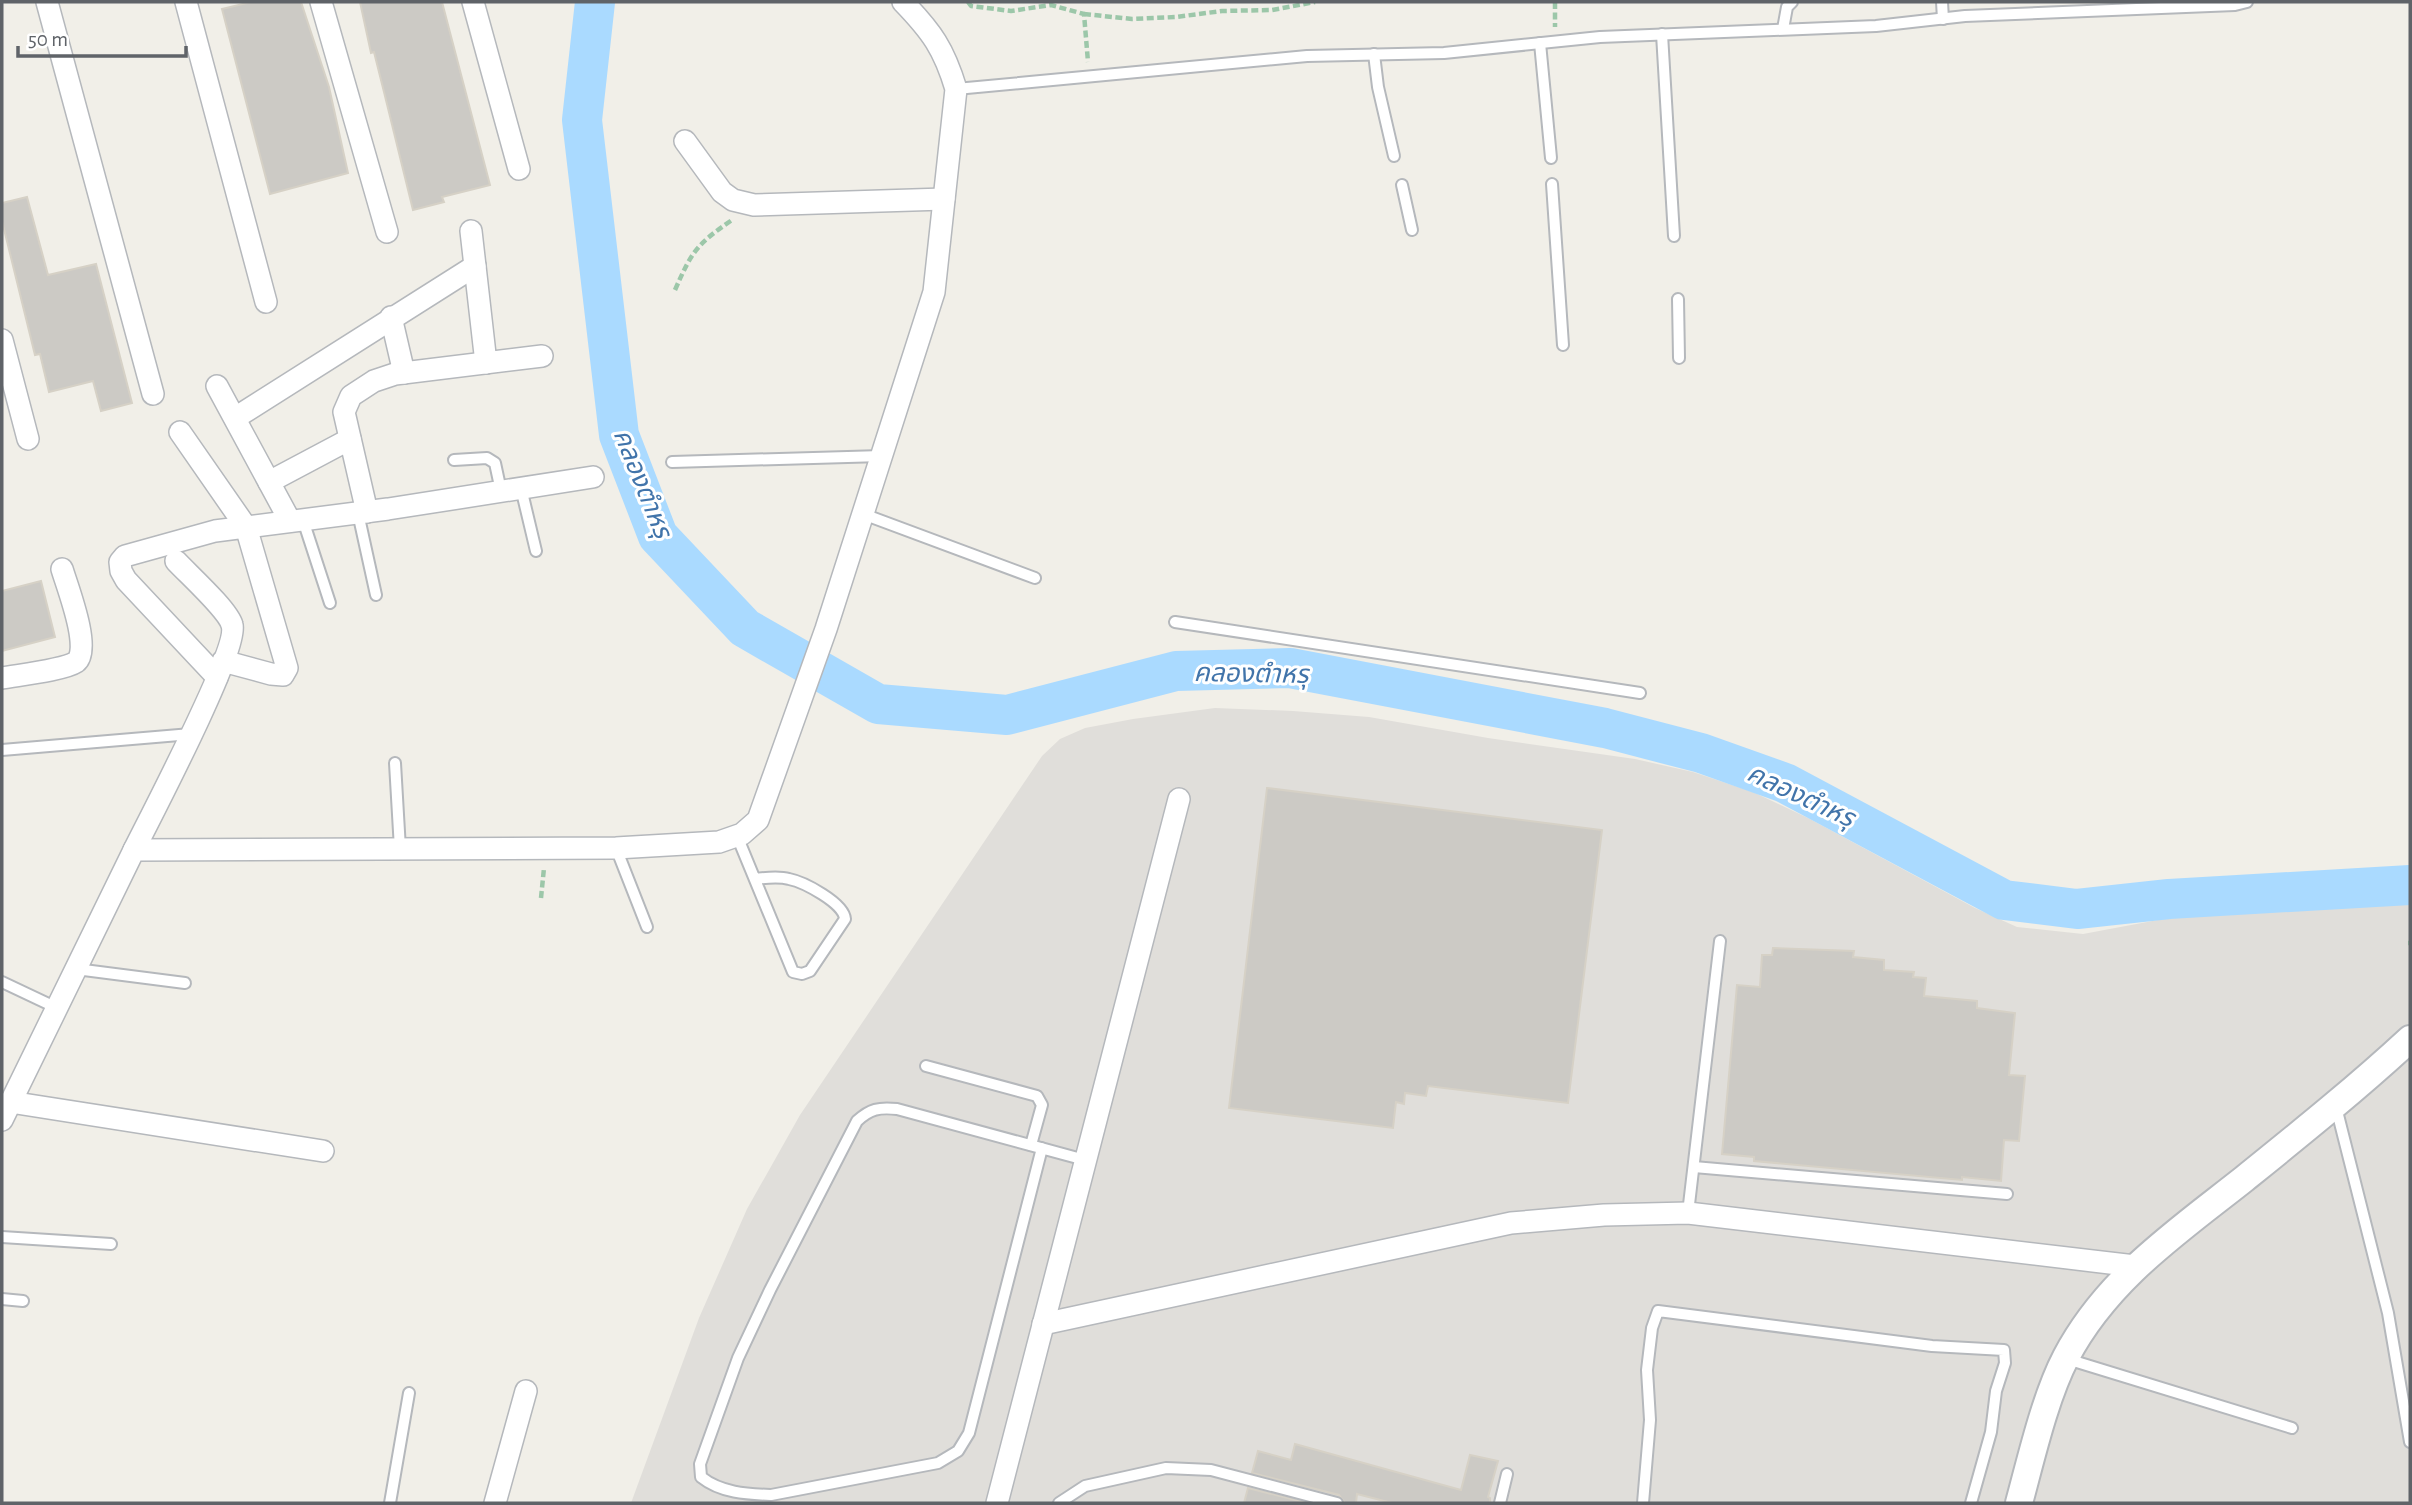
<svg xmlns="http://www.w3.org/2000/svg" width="2412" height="1505" font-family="'Alegreya Sans','Noto Sans Thai',sans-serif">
<rect width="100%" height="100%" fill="#f1efe8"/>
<path fill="#e0deda" d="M1215 708 1293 711 1369 717 1488 738 1635 759 1693 772 1753 792 1808 818 1975 908 2017 927 2083 934 2222 908 2410 897V1503H631L699 1318 747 1209 800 1115 1042 756 1060 739 1085 728 1133 719Z"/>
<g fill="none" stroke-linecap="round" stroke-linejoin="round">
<path stroke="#aadaff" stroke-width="40" d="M595 2 582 120 619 435 658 536 745 628 878 704 1007 715 1176 671 1290 668 1605 728 1701 753 1785 783 2004 900 2077 909 2169 899 2410 885"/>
</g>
<g fill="#cccac5" stroke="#d6d1c6" stroke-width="2">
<path d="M251 2H301L329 87 348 173 270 194 222 9Z"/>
<path d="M360 2H442L490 185 442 197 444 202 413 210 384 92 374 52 371 53Z"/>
<path d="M27 197 48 275 96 264 132 403 101 411 93 381 49 392 40 354 35 355 2 221V203Z"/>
<path d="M41 581 55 637 2 651V591Z"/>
<path d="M1267 788 1602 830 1568 1103 1428 1086 1426 1096 1405 1093 1404 1104 1396 1102 1393 1128 1229 1108Z"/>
<path d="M1773 948 1854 951 1853 957 1884 960V970L1914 972 1913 977 1926 978 1924 996 1977 1001V1008L2015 1013 2009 1075 2025 1076 2019 1141 2004 1140 2001 1181 1962 1177V1180L1754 1161V1157L1722 1154 1737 985 1760 987 1762 955H1772Z"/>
<path d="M1295 1444 1461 1490 1470 1455 1498 1461 1488 1497 1490 1498V1503H1392L1357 1494 1356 1503H1345L1339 1495 1252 1473 1258 1451 1291 1460Z"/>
<path d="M1248 1488 1307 1503H1244Z"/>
</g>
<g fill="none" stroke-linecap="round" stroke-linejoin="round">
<g stroke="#b5b8bc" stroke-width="14">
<g id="service">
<path d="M1942 2 1943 19"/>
<path d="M1783 29 1787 7 1792 2"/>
<path d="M1662 34 1674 236"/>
<path d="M1540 43 1551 158"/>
<path d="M1374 54 1378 87 1394 156"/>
<path d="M956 89 1307 56 1444 53 1600 37 1876 26 1965 16 2235 5 2247 2"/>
<path d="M1552 184 1563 345"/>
<path d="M1402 185 1412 230"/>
<path d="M1678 299 1679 358"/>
<path d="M454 460 487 458 495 463 501 491"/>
<path d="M672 462 882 456"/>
<path d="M521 488 536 551"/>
<path d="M358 513 376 595"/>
<path d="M863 514 1035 578"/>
<path d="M303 520 330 603"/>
<path d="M1175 622 1640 693"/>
<path d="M2 750 191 734"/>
<path d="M395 763 400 849"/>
<path d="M737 836 793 972 802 974 810 971 845 919C844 903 804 882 789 879 778 876 765 878 755 879"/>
<path d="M616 848 647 927"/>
<path d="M76 969 185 983"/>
<path d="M2 982 57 1008"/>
<path d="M926 1066 1037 1096 1042 1105 1031 1145"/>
<path d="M2336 1107 2388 1313 2410 1442"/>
<path d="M1042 1148 969 1433 958 1451 938 1463 771 1495C747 1494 721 1493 701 1477L700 1464 738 1358 770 1290 857 1121C870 1109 879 1107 897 1109L1085 1160"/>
<path d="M1694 1167 2007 1194"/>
<path d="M1688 1213 1720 941"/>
<path d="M2 1237 111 1244"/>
<path d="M2 1299 23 1301"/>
<path d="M2067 1359 2292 1428"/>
<path d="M390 1503 409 1393"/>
<path d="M1059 1503 1085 1486 1166 1468 1211 1470 1337 1503"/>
<path d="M1500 1503 1507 1474"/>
<path d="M1643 1503 1650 1420 1647 1370 1652 1328 1658 1311 1932 1346 2004 1350 2005 1363 1996 1391 1991 1432 1971 1503"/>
</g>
</g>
<g stroke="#b5b8bc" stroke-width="24">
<g id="minor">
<path d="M47 2 153 394"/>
<path d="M186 2 266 302"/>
<path d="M321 2 387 232"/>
<path d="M473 2 519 169"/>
<path d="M685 141 722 192 733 200 754 205 944 199"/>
<path d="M471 231 486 363"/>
<path d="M391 317 404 373"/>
<path d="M2 340 28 439"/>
<path d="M217 386 290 521"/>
<path d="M235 418 475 266"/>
<path d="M180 432 246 527 287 668 283 675 271 674 223 661"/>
<path d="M269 482 350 439"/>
<path d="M367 512 344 412 351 396 374 381 395 374 542 356"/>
<path d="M217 677 126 580 121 571 120 562 125 556 215 531 388 509 593 477"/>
<path d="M2 678C18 675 64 670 76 662 92 650 67 586 62 569"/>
<path d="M134 850C150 818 239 648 232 625 228 610 189 575 176 561"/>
<path d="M10 1102 323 1151"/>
<path d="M2 1120 134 850 616 848 719 842 742 834 758 820 826 629 934 292 956 89C944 49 932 32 903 2"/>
<path d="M1043 1324 1511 1223 1604 1215 1688 1213 2135 1266"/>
<path d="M495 1503 526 1391"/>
<path d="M997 1503 1179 799"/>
</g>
</g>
<g stroke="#b5b8bc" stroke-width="30">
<path id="tertiary" d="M2019 1503C2031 1459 2045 1397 2066 1357 2107 1279 2177 1232 2244 1179 2301 1133 2357 1088 2410 1039"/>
</g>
<g stroke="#9cc7a9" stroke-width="4.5" stroke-dasharray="7 3.5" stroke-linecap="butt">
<path d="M968 2 971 6 1011 11 1051 5 1084 14 1088 62"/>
<path d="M1555 2V27"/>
<path d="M1084 14 1132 19 1176 17 1222 11 1272 10 1315 2"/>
<path d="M675 290C692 251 697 244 732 220"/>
<path d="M541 898 544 868"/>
<path d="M2408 943H2410"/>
</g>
<use href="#service" stroke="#fff" stroke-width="10"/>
<use href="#minor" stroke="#fff" stroke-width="21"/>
<use href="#tertiary" stroke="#fff" stroke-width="26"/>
</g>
<g text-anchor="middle" stroke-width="6" stroke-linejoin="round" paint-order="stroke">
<g font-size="26" font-style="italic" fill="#4174aa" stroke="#fff">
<text transform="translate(643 483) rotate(68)" y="9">คลองตำหรุ</text>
<text transform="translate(1251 673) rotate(1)" y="9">คลองตำหรุ</text>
<text transform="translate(1801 795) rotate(25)" y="9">คลองตำหรุ</text>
</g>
</g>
<rect width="2412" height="1505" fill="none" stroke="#5f6368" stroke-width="7"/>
<path d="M18 46v10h168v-10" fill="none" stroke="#5f6368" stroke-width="3.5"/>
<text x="28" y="46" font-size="21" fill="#5f6368" stroke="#ffffff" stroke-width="5" paint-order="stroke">50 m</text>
</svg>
